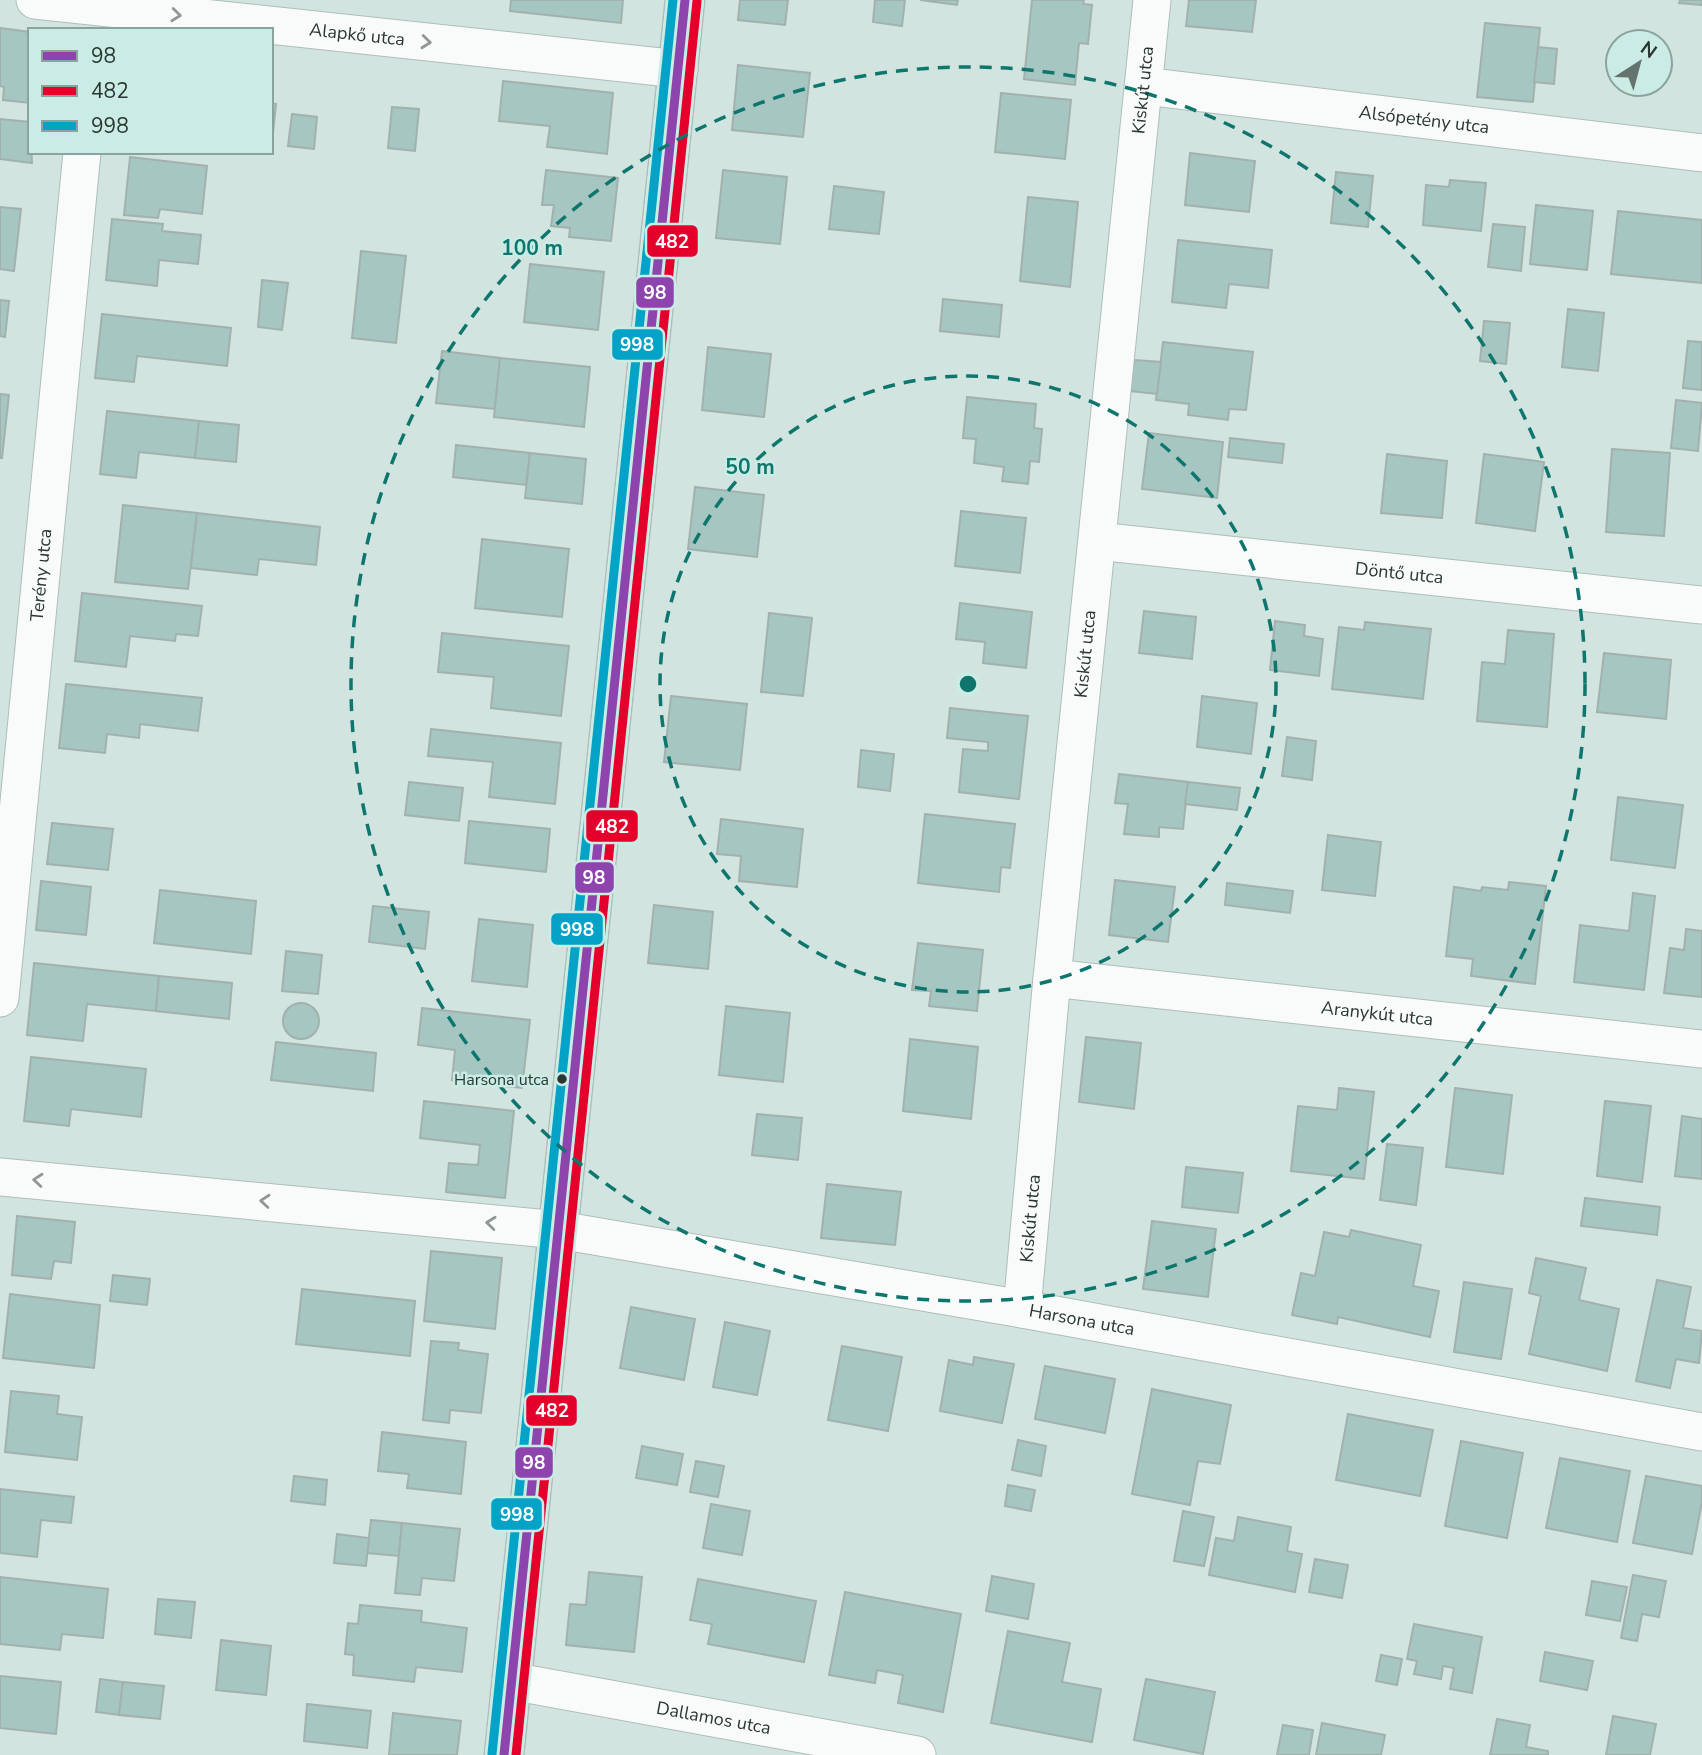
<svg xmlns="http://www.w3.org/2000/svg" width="1702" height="1755" font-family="'Nunito Sans',sans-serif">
<rect width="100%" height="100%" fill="#d2e4e0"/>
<g fill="#a6c6c1" stroke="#a3b1ae" stroke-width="2">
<path d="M511 0H623L621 23 510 11Z"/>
<path d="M740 0H788L785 25 738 20Z"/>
<path d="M875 0H905L902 26 873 22Z"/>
<path d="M920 0H958L957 5Z"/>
<path d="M1032 0H1084L1083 4 1092 5 1088 44 1079 43 1075 85 1024 79Z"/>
<path d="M1189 0H1256L1252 32 1186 26Z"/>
<path d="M1680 0H1702V5L1679 3Z"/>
<path d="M1485 23 1540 28 1533 102 1477 97Z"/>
<path d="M0 28 30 32V103L3 100 4 87 0 86Z"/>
<path d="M1538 47 1557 49 1554 84 1534 82Z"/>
<path d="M738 65 810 73 803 137 732 130Z"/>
<path d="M503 81 613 93 607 154 547 147 550 126 499 121Z"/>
<path d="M1001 93 1071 100 1065 159 995 152Z"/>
<path d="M271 103 276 104 273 133H271Z"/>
<path d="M392 107 419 109 415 151 388 148Z"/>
<path d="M292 114 317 117 314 149 288 146Z"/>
<path d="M0 119 30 122 32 163 0 159Z"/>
<path d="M1190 153 1255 161 1249 212 1185 205Z"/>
<path d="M130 157 207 166 202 214 160 209 158 218 124 215Z"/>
<path d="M546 170 618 178 611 241 569 237 570 228 551 226 554 205H542Z"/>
<path d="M723 170 787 177 780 244 716 238Z"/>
<path d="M1336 172 1373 176 1368 227 1331 223Z"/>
<path d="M1450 180 1486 183 1481 231 1423 225 1426 185 1449 187Z"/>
<path d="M834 186 884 192 879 234 829 229Z"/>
<path d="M1028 197 1078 202 1070 287 1020 281Z"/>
<path d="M1536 205 1593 211 1587 270 1530 264Z"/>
<path d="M0 207 21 209 14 271 0 269Z"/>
<path d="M1618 211 1702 220V283L1611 274Z"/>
<path d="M112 219 163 224 162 231 201 235 198 264 159 260 157 286 106 280Z"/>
<path d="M1493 224 1525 227 1521 271 1488 267Z"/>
<path d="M1178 240 1272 250 1268 288 1229 284 1226 308 1172 302Z"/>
<path d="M361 251 406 256 396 343 352 338Z"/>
<path d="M530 264 604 272 598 330 524 322Z"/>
<path d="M262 280 288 283 282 330 258 327Z"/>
<path d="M943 299 1002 305 999 337 940 331Z"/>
<path d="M0 300 9 301 5 337 0 336Z"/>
<path d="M1568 309 1604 313 1598 371 1562 367Z"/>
<path d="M102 314 231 328 227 366 137 356 134 382 95 378Z"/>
<path d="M1484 321 1510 323 1506 364 1480 361Z"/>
<path d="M1688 341 1702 342V390L1683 388Z"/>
<path d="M1163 342 1253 352 1246 410 1229 409 1228 420 1188 415 1189 404 1156 400Z"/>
<path d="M708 347 771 354 764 417 702 410Z"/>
<path d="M442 351 500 358 495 409 436 403Z"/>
<path d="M500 358 590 367 584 427 494 417Z"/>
<path d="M1134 360 1161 362 1157 394 1130 391Z"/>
<path d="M0 394 9 395 2 458H0Z"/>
<path d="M967 397 1036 404 1034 428 1042 429 1039 462 1030 461 1028 484 1002 481 1004 467 974 463 976 439 963 438Z"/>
<path d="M1676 400 1702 403 1698 451 1671 448Z"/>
<path d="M107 411 199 421 195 458 139 452 136 478 100 474Z"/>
<path d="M199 421 239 425 236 462 195 458Z"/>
<path d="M1149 433 1223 442 1217 498 1142 489Z"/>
<path d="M1230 438 1284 444 1282 463 1228 457Z"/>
<path d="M456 445 530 453 526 485 453 477Z"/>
<path d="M1612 449 1670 453 1664 536 1606 532Z"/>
<path d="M530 453 586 459 582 504 525 498Z"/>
<path d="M1387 454 1447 461 1442 518 1381 513Z"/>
<path d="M1484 454 1544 462 1535 531 1476 523Z"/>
<path d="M695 487 764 495 757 557 688 549Z"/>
<path d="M123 505 197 513 188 589 115 582Z"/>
<path d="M961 511 1026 518 1020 573 955 566Z"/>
<path d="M197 513 320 527 316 565 259 559 257 575 191 568Z"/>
<path d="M482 539 569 549 562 617 475 608Z"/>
<path d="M82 593 202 606 198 636 176 634 175 641 130 636 126 667 75 661Z"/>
<path d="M960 603 1032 612 1026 668 983 663 985 642 956 639Z"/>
<path d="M1144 611 1196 617 1192 659 1139 653Z"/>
<path d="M769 613 812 618 803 696 761 692Z"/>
<path d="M1275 621 1305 625 1304 636 1323 639 1319 676 1270 670Z"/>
<path d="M1365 622 1431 629 1423 699 1332 689 1339 627 1364 630Z"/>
<path d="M1508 630 1554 634 1547 727 1477 721 1482 662 1505 664Z"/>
<path d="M442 633 569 646 561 716 491 708 494 677 438 672Z"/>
<path d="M1604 653 1671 660 1666 719 1597 712Z"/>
<path d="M66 684 202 698 198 731 140 724 139 738 107 734 105 753 59 748Z"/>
<path d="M671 696 747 704 740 770 664 762Z"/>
<path d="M1202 696 1257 703 1251 754 1197 747Z"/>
<path d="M950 708 1028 716 1019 799 959 792 963 749 988 751V742L947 738Z"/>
<path d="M431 729 561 743 555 804 489 797 493 762 428 756Z"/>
<path d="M1287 737 1316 741 1312 780 1282 776Z"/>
<path d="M861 750 894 754 890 791 858 787Z"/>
<path d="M1119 774 1188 782 1183 829 1159 827V837L1124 834 1128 804 1115 803Z"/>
<path d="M409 782 463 788 459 821 405 815Z"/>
<path d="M1188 782 1240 788 1237 810 1185 804Z"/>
<path d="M1618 797 1683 805 1675 868 1611 860Z"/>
<path d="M925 814 1015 824 1010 868 1001 867 999 892 918 883Z"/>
<path d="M721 819 803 829 797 887 739 881 741 856 717 854Z"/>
<path d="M469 821 550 829 546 872 465 863Z"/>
<path d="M52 823 113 829 108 870 47 864Z"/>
<path d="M1328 835 1381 842 1375 896 1322 890Z"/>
<path d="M1115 880 1175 887 1168 942 1109 935Z"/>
<path d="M41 881 91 887 86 935 36 930Z"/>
<path d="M1509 882 1546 886 1535 984 1471 976 1473 959 1446 956 1454 887 1481 891 1482 887 1508 890Z"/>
<path d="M1227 883 1293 891 1290 913 1225 905Z"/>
<path d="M160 890 256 901 251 954 154 943Z"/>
<path d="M1633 893 1655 896 1644 990 1574 982 1580 925 1629 931Z"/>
<path d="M654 905 713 912 708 969 648 963Z"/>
<path d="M373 906 429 912 425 949 369 942Z"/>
<path d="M479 919 533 925 527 987 472 981Z"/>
<path d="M1686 929 1702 931V997L1664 993 1670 948 1684 950Z"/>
<path d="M918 943 983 950 977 1011 929 1006 931 991 912 990Z"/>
<path d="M286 951 322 955 318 994 282 991Z"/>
<path d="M34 963 159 976 156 1011 87 1004 83 1041 27 1035Z"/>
<path d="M159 976 232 983 229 1019 156 1011Z"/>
<circle cx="301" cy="1021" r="18"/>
<path d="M726 1006 790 1013 783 1082 719 1075Z"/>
<path d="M422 1008 530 1020 522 1088 452 1080 455 1050 418 1045Z"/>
<path d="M1086 1037 1141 1043 1134 1109 1079 1102Z"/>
<path d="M910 1039 978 1047 971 1119 903 1111Z"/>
<path d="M276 1042 376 1053 373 1091 271 1080Z"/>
<path d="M31 1057 146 1069 141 1117 71 1109 69 1126 24 1121Z"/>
<path d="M1339 1088 1374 1092 1364 1179 1291 1171 1298 1106 1337 1110Z"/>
<path d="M1455 1088 1512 1095 1503 1174 1446 1167Z"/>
<path d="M424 1101 514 1111 505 1198 446 1192 449 1163 478 1165 480 1145 420 1138Z"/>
<path d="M1605 1101 1651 1106 1642 1182 1597 1176Z"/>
<path d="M757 1114 802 1118 798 1160 752 1155Z"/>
<path d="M1682 1116 1702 1119V1179L1675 1176Z"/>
<path d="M1387 1144 1423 1148 1416 1205 1380 1200Z"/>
<path d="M1186 1167 1243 1173 1238 1213 1182 1207Z"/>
<path d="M827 1184 901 1192 895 1245 821 1238Z"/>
<path d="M1585 1198 1660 1207 1657 1235 1581 1226Z"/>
<path d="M17 1216 75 1222 71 1263 54 1261 51 1279 12 1275Z"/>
<path d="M1152 1221 1216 1229 1208 1297 1143 1289Z"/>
<path d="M1351 1230 1421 1245 1413 1286 1439 1291 1430 1337 1338 1317 1337 1324 1292 1315 1301 1273 1315 1276 1324 1232 1349 1237Z"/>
<path d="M431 1251 502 1258 495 1329 424 1321Z"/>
<path d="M1536 1258 1586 1268 1579 1300 1619 1309 1607 1371 1529 1354 1541 1296 1529 1293Z"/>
<path d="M113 1275 150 1279 147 1305 110 1301Z"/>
<path d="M1657 1280 1691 1287 1683 1328 1702 1331 1699 1363 1676 1359 1670 1388 1636 1381Z"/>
<path d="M1464 1282 1512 1289 1501 1359 1454 1352Z"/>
<path d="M302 1289 415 1301 410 1356 296 1344Z"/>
<path d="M10 1294 100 1305 94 1368 3 1358Z"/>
<path d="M631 1307 695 1319 684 1380 620 1368Z"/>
<path d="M725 1322 770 1331 757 1395 713 1387Z"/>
<path d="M431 1341 459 1343 458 1350 488 1354 481 1413 450 1410 449 1423 423 1420Z"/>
<path d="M842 1346 902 1357 888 1431 828 1420Z"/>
<path d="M974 1357 1014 1364 1002 1423 940 1411 949 1360 973 1365Z"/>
<path d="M1045 1366 1115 1379 1105 1433 1035 1419Z"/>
<path d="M1152 1389 1231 1405 1220 1464 1198 1461 1190 1505 1132 1494Z"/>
<path d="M11 1391 59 1396 57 1414 82 1417 77 1460 5 1452Z"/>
<path d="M1348 1414 1433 1430 1420 1496 1336 1480Z"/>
<path d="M382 1432 466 1442 461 1494 407 1488 409 1474 378 1471Z"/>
<path d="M1018 1440 1046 1446 1041 1476 1012 1470Z"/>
<path d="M1461 1441 1523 1453 1507 1538 1445 1526Z"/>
<path d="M642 1446 683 1454 677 1485 636 1478Z"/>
<path d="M1560 1458 1630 1471 1617 1542 1546 1528Z"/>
<path d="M696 1461 724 1466 718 1497 690 1492Z"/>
<path d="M294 1476 327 1480 325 1505 291 1501Z"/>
<path d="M1646 1476 1702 1486V1502L1692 1554 1633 1543Z"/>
<path d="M1008 1485 1035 1490 1031 1511 1005 1506Z"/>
<path d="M0 1489 74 1497 71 1523 41 1520 37 1557 0 1553Z"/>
<path d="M711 1504 750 1511 742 1555 703 1548Z"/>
<path d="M1183 1511 1214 1517 1204 1566 1174 1561Z"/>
<path d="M1238 1517 1291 1527 1287 1551 1302 1554 1295 1592 1209 1575 1216 1538 1234 1541Z"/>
<path d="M371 1520 402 1523 399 1556 367 1553Z"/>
<path d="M402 1523 460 1529 454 1581 422 1578 420 1595 395 1593Z"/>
<path d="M337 1534 369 1538 366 1566 334 1563Z"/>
<path d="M1315 1559 1348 1565 1342 1598 1309 1592Z"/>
<path d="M589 1572 642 1577 634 1652 566 1645 570 1604 586 1605Z"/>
<path d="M1633 1575 1666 1581 1659 1617 1642 1614 1637 1641 1621 1638Z"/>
<path d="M992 1576 1034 1584 1028 1619 986 1611Z"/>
<path d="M0 1577 108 1589 103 1638 62 1634 60 1650 0 1644Z"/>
<path d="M698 1579 816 1601 804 1662 708 1644 712 1624 690 1620Z"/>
<path d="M1592 1581 1627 1587 1620 1621 1586 1615Z"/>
<path d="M845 1592 961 1614 943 1712 898 1703 903 1675 877 1670 875 1683 829 1675Z"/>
<path d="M158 1599 195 1602 191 1638 155 1634Z"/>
<path d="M360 1605 422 1611 421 1622 467 1628 462 1672 416 1667 414 1682 353 1675 354 1655 345 1654 348 1623 358 1624Z"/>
<path d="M1414 1624 1482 1637 1472 1693 1450 1689 1454 1668 1443 1666 1441 1679 1414 1674 1417 1661 1407 1659Z"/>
<path d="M1008 1631 1070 1643 1062 1682 1101 1689 1092 1742 991 1723Z"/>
<path d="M221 1640 271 1646 266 1695 216 1690Z"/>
<path d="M1545 1652 1593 1661 1587 1690 1540 1681Z"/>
<path d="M1381 1655 1402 1659 1397 1685 1376 1681Z"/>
<path d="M0 1676 61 1682 56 1734 0 1728Z"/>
<path d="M100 1679 123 1682 119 1715 96 1712Z"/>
<path d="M1146 1679 1215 1692 1203 1754 1134 1740Z"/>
<path d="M123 1682 164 1686 160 1719 119 1715Z"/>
<path d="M307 1704 371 1711 367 1748 304 1741Z"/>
<path d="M393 1713 461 1721 457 1755H389Z"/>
<path d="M1613 1716 1656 1724 1650 1755H1606Z"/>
<path d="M1497 1719 1530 1725 1526 1747 1548 1751V1755H1490Z"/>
<path d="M1322 1723 1385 1735 1381 1755H1316Z"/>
<path d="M1283 1725 1313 1730 1309 1755H1277Z"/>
</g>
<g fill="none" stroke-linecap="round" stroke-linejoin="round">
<g stroke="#afbdba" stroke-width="39">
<g id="street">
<path id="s1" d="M35 0 679 69"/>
<path id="s2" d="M1144 86 1702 153"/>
<path id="s3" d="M1097 541 1702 605"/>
<path id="s4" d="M1052 978 1702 1049"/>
<path id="s5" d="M0 998 82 152"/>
<path id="s6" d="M0 1177 559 1230 1022 1309 1702 1432"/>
<path id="s7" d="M1022 1309 1052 978 1152 0"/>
<path id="s8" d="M511 1681 917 1755"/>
</g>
</g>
<g stroke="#afbdba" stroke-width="41">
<path id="secondary" d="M504 1755 685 0"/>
</g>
<use href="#street" stroke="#f8fbfa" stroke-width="37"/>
<use href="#secondary" stroke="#ebf2f1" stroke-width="38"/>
<g stroke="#caece5" stroke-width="14">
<path id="bus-1" d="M504 1755 685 0"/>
</g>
<g stroke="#caece5" stroke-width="14">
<path id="bus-2" d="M516 1755 697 1"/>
</g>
<g stroke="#caece5" stroke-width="14">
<path id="bus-3" d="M492 1754 673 0"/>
</g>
<use href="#bus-1" stroke="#8e44ad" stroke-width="9"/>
<use href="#bus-2" stroke="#e4002b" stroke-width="9"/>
<use href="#bus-3" stroke="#02a3c6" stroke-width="9"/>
</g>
<defs><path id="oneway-chevron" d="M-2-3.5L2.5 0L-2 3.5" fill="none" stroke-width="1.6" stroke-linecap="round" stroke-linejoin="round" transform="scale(1.75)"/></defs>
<g stroke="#909897">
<use href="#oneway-chevron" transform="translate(176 15) rotate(6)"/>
<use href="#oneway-chevron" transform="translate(426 42) rotate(6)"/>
<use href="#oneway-chevron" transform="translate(38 1180) rotate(-175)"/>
<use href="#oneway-chevron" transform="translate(265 1201) rotate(-175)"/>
<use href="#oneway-chevron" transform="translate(491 1223) rotate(-174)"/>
</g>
<g fill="none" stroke="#0f766e" stroke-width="3.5" stroke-dasharray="12 9">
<circle cx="968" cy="684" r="308"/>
<circle cx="968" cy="684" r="617"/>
</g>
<circle fill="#293634" stroke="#caece5" stroke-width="2.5" cx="562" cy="1079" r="6"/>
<g text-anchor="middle" stroke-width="5" stroke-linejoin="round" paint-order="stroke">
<g font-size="16" fill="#293634" stroke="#caece5" text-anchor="end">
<text x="549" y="1085">Harsona utca</text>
</g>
<g font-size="18" fill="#293634" stroke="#caece5">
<text dy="6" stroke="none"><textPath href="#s1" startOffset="324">Alapkő utca</textPath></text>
<text dy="6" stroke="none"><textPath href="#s7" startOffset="1225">Kiskút utca</textPath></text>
<text dy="6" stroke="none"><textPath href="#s2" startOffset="282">Alsópetény utca</textPath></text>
<text dy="6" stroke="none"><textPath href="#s3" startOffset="304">Döntő utca</textPath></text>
<text dy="6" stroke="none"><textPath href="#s5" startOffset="425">Terény utca</textPath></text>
<text dy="6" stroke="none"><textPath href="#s7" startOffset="658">Kiskút utca</textPath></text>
<text dy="6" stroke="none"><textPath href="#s4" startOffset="327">Aranykút utca</textPath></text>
<text dy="6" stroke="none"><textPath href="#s7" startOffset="91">Kiskút utca</textPath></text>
<text dy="6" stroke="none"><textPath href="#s6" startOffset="1092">Harsona utca</textPath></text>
<text dy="6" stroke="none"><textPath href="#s8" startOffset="206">Dallamos utca</textPath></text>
</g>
</g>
<circle cx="968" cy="684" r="10" fill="#0f766e" stroke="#caece5" stroke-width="3.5"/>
<g font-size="21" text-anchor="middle" font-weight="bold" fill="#0f766e" stroke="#caece5" stroke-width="5" stroke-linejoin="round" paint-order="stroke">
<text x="532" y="255">100 m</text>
<text x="750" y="474">50 m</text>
</g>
<g stroke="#caece5" stroke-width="2.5">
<rect x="646" y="224" width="53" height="34" rx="7" fill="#e4002b"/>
<rect x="635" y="276" width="40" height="33" rx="7" fill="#8e44ad"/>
<rect x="611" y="328" width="53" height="33" rx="7" fill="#02a3c6"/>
<rect x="585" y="809" width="54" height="34" rx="7" fill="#e4002b"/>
<rect x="574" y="861" width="41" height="33" rx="7" fill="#8e44ad"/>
<rect x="550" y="912" width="54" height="34" rx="7" fill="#02a3c6"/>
<rect x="525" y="1394" width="53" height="33" rx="7" fill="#e4002b"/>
<rect x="514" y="1446" width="40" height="33" rx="7" fill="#8e44ad"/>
<rect x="490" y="1497" width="53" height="34" rx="7" fill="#02a3c6"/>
</g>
<g font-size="19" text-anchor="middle" font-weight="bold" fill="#fff">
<text x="672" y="248">482</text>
<text x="655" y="299">98</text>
<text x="637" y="351">998</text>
<text x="612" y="833">482</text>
<text x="594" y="884">98</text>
<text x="577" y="936">998</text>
<text x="552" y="1417">482</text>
<text x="534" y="1469">98</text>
<text x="517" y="1521">998</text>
</g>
<rect x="28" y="28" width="245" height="126" fill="#caece5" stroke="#8aa39e" stroke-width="2"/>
<rect x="42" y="51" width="35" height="10" fill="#8e44ad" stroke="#8aa39e" stroke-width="2"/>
<text x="91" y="63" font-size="21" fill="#293634">98</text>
<rect x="42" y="86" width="35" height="10" fill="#e4002b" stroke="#8aa39e" stroke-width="2"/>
<text x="91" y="98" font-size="21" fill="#293634">482</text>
<rect x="42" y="121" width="35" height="10" fill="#02a3c6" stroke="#8aa39e" stroke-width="2"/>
<text x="91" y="133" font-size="21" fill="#293634">998</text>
<g transform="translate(1639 63) rotate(36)"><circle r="33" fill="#caece5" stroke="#8aa39e" stroke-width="2"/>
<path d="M0-5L12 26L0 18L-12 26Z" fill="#647370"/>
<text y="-10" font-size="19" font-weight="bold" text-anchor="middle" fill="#293634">N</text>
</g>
</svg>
